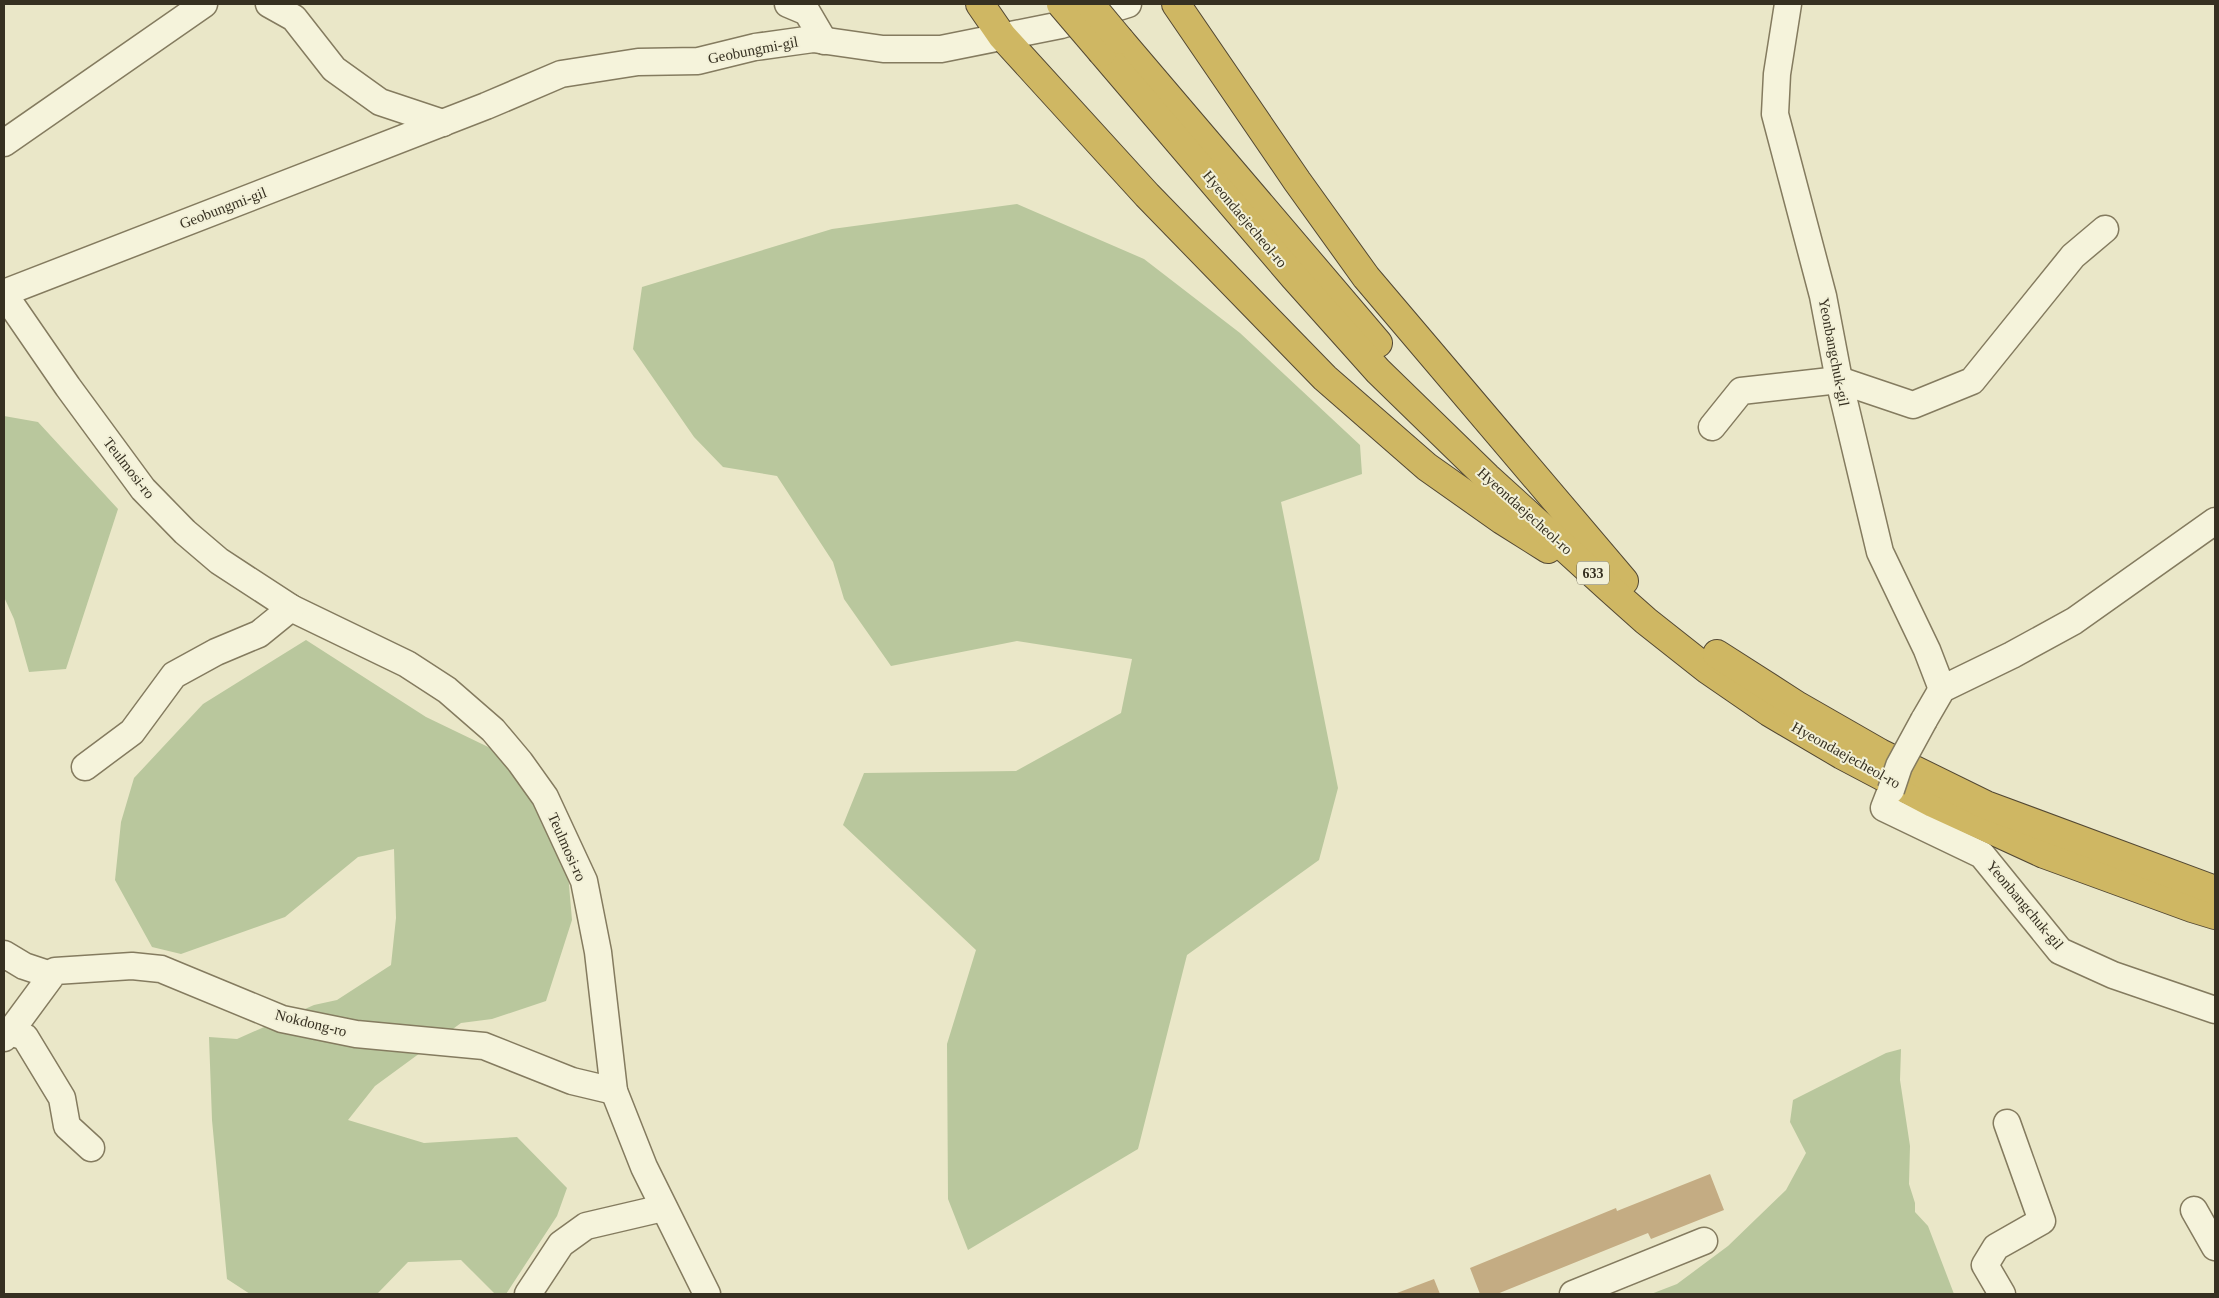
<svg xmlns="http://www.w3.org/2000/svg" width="2219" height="1298" font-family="'Times New Roman',serif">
<rect width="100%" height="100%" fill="#eae7c8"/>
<g fill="#b9c79d">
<path d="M1017 204 1144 259 1240 333 1360 445 1362 474 1281 502 1338 788 1319 860 1187 955 1138 1149 968 1250 948 1199 947 1044 976 950 843 825 864 773 1016 771 1121 713 1132 659 1017 641 891 666 844 599 833 562 777 476 723 467 694 437 633 349 642 287 832 229Z"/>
<path d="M4 416 38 422 118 509 66 669 29 672 14 619 4 597Z"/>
<path d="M306 640 426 717 544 774 562 804 572 920 546 1001 492 1019 461 1023 375 1086 348 1120 424 1143 517 1137 567 1188 557 1216 506 1294H495L461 1260 408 1262 377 1294H250L227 1279 212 1120 209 1037 237 1039 314 1005 337 1000 391 965 396 918 394 849 358 857 285 917 181 954 152 947 115 880 121 822 134 778 203 704Z"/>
<path d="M1901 1049 1900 1080 1910 1146 1909 1184 1915 1203V1212L1928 1226 1954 1294H1651L1677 1284 1728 1246 1786 1190 1806 1153 1790 1122 1793 1100 1886 1053Z"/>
</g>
<g fill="#c4ac83">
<path d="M1710 1174 1724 1210 1651 1239 1648 1233 1497 1294H1480L1470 1268 1616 1208 1617 1211Z"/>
<path d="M1434 1279 1440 1294H1397V1293Z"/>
</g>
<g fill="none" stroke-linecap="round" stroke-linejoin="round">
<g stroke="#847b5f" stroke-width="29">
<g id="minor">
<path d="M269 4 294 18 334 69 380 102 443 123"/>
<path d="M788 4 807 12 824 41"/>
<path d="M1788 4 1777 74 1775 114 1823 296 1839 380 1880 552 1927 650 1942 689"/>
<path d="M4 143 204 4"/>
<path d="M4 293 486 106 561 74 638 62 698 61 755 47 813 39 883 49H941L1061 25 1128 4"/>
<path d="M4 294 68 387 143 489 185 532 219 561 291 608 407 664 447 690 493 730 520 762 545 797 584 881 598 952 614 1091 644 1167 707 1294"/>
<path d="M1712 427 1741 391 1839 380 1913 405 1972 381 2073 256 2105 229"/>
<path d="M1924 720 1942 689 2012 655 2074 621 2215 521"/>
<path d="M85 767 132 732 174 675 216 652 259 634 291 608"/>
<path d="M1891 790 1884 808 1982 855 2060 951 2113 975 2215 1010"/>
<path d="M4 954 24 966 51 975"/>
<path d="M10 1032 25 1037 62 1098 67 1126 91 1148"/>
<path d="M4 1038 10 1032 55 971 132 966 161 969 282 1019 356 1034 484 1046 572 1081 614 1091"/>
<path d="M2194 1210 2215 1247"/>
<path d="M528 1294 561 1244 586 1226 663 1208"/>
<path d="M1573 1294 1704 1241"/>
<path d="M2002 1294 1985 1265 1996 1247 2042 1221 2007 1123"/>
</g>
</g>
<g stroke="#534833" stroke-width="30">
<g id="highway">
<path d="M980 4 1002 36 1147 195 1325 378 1427 467 1502 520 1548 549"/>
<path d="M1176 4 1297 181 1366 277 1624 581"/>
<path d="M1120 40 1378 343"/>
<path d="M1102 52 1294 277 1378 371 1487 477 1610 589 1646 621 1708 670 1769 712 1842 755 1933 803 2044 854 2192 908 2215 915"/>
<path d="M1717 654 1798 706 1880 753 1986 805 2215 890"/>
</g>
</g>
<use href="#minor" stroke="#f5f3db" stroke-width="26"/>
<use href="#highway" stroke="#cfb763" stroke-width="28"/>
<g stroke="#847b5f" stroke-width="29" stroke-linecap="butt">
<path id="minor-bridge" d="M1891 790 1899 766 1924 720"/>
</g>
<g stroke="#534833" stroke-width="30" stroke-linecap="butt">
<g id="highway-bridge">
<path d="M1061 4 1102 52"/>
<path d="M1090 4 1120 40"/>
</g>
</g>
<use href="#minor-bridge" stroke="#f5f3db" stroke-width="26"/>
<use href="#highway-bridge" stroke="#cfb763" stroke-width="28"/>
</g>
<g text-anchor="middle" stroke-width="4" stroke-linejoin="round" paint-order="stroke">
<rect fill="#f2f0d7" stroke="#6e6a58" stroke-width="1" x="1577" y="561.5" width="32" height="23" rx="4"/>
<g font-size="14" font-weight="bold" fill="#363021">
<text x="1593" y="578">633</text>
</g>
<g font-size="15" fill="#363021" stroke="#f2f0d7">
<text transform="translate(753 50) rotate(-11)" y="5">Geobungmi-gil</text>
<text transform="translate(223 208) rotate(-21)" y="5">Geobungmi-gil</text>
<text transform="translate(1245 219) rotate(50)" y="5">Hyeondaejecheol-ro</text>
<text transform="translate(1834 352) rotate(79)" y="5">Yeonbangchuk-gil</text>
<text transform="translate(129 468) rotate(52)" y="5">Teulmosi-ro</text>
<text transform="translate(1525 511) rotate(42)" y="5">Hyeondaejecheol-ro</text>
<text transform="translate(1846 755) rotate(29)" y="5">Hyeondaejecheol-ro</text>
<text transform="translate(567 847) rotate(66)" y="5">Teulmosi-ro</text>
<text transform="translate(2025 905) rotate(50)" y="5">Yeonbangchuk-gil</text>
<text transform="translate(311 1023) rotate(14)" y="5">Nokdong-ro</text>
</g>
</g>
<rect width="2219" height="1298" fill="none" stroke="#363021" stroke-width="10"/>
</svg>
